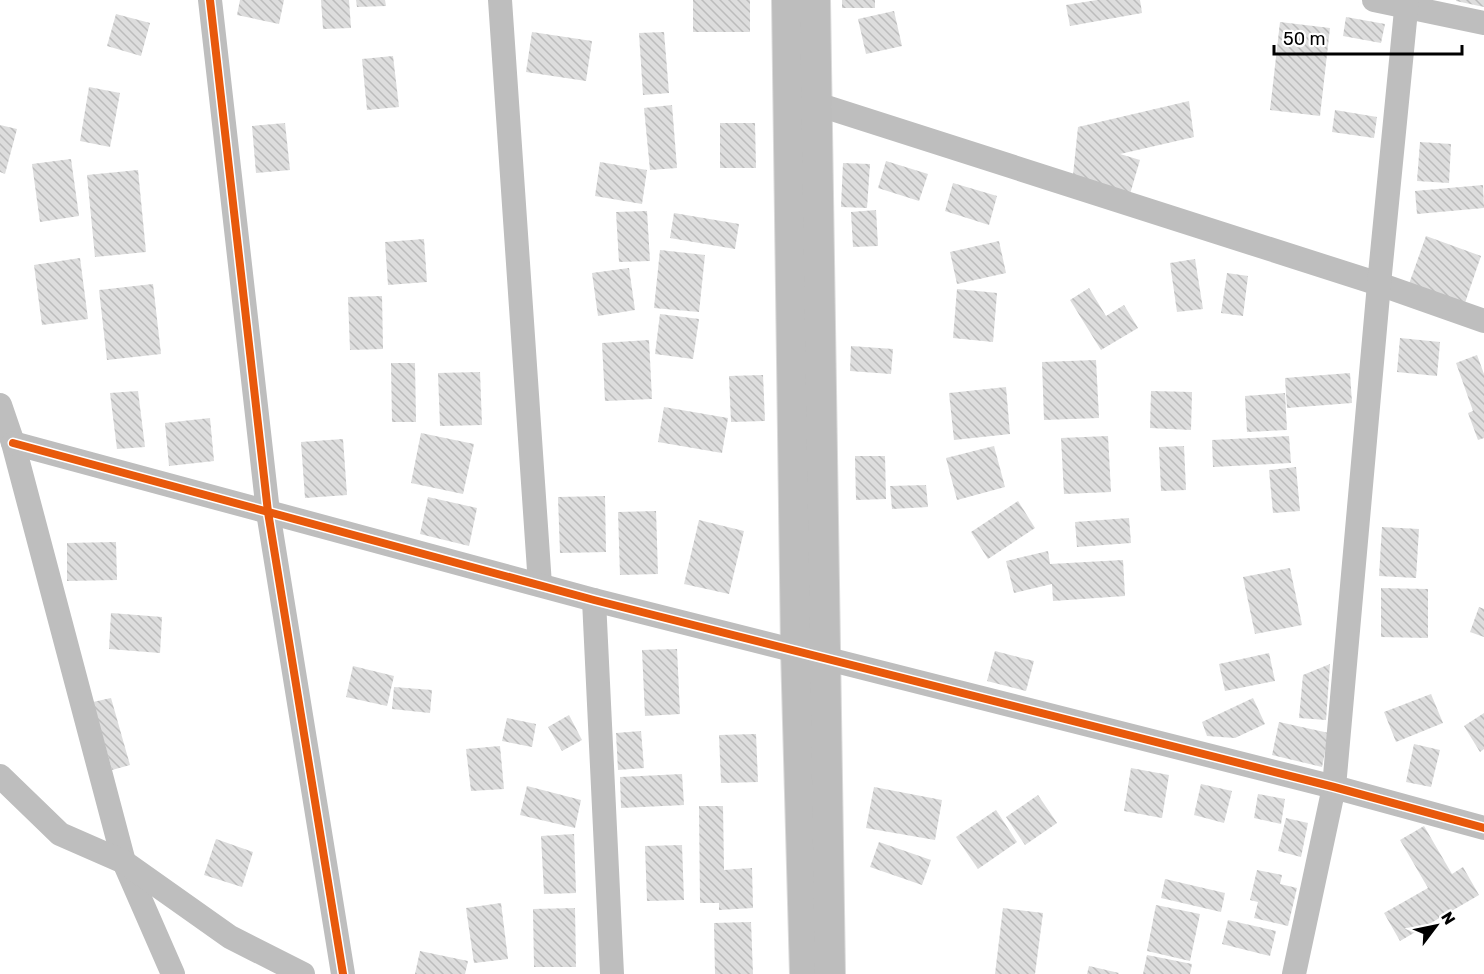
<svg xmlns="http://www.w3.org/2000/svg" width="1484" height="974" font-family="Rubik,sans-serif">
<defs>
<pattern id="building-back-hatch" width="6" height="6" patternUnits="userSpaceOnUse" patternTransform="scale(1.5)"><rect width="6" height="6" fill="#ddd"/><path d="M-1 5l2 2M0 0l6 6M5-1l2 2" fill="none" stroke="#bcbcbc"/></pattern>
</defs>
<rect width="100%" height="100%" fill="#fff"/>
<g fill="url(#building-back-hatch)">
<path d="M240 0H284L279 24 237 15Z"/>
<path d="M321 0H349L351 28 323 29Z"/>
<path d="M356 0H385L386 6 357 7Z"/>
<rect x="693" y="0" width="57" height="32"/>
<rect x="842" y="0" width="33" height="8"/>
<path d="M1097 0H1140L1142 13 1070 26 1066 5Z"/>
<path d="M1456 0H1484V7L1456 1Z"/>
<path d="M894 11 902 46 866 54 858 19Z"/>
<path d="M116 14 150 23 141 56 107 46Z"/>
<path d="M1346 17 1385 24 1381 43 1343 36Z"/>
<path d="M1280 22 1330 28 1320 116 1270 110Z"/>
<path d="M532 32 592 41 586 81 526 72Z"/>
<path d="M664 32 669 93 643 95 639 33Z"/>
<path d="M393 56 399 107 367 110 362 59Z"/>
<path d="M89 87 120 93 110 147 80 141Z"/>
<path d="M1189 101 1194 137 1120 154 1140 160 1130 194 1073 175 1078 127Z"/>
<path d="M672 105 677 168 650 170 644 108Z"/>
<path d="M1335 110 1377 117 1374 138 1332 132Z"/>
<path d="M285 123 290 170 256 173 252 126Z"/>
<path d="M720 123H755L756 168H720Z"/>
<path d="M0 125 17 129 5 174 0 172Z"/>
<path d="M1420 142 1451 144 1449 183 1417 181Z"/>
<path d="M71 159 79 216 40 222 32 164Z"/>
<path d="M886 161 928 174 919 201 878 188Z"/>
<path d="M600 162 647 170 642 204 595 196Z"/>
<path d="M843 163 870 164 867 208 841 207Z"/>
<path d="M138 170 146 252 95 257 87 175Z"/>
<path d="M953 183 997 196 989 225 945 211Z"/>
<path d="M1483 185 1484 208 1417 214 1415 191Z"/>
<path d="M876 210 878 246 853 247 851 212Z"/>
<path d="M647 211 650 261 619 262 616 212Z"/>
<path d="M674 213 739 224 735 249 670 238Z"/>
<path d="M1426 236 1481 256 1465 303 1409 284Z"/>
<path d="M424 239 427 282 388 285 385 242Z"/>
<path d="M999 241 1006 273 957 284 950 252Z"/>
<path d="M660 250 705 255 699 312 654 308Z"/>
<path d="M80 258 88 319 42 325 34 265Z"/>
<path d="M1195 259 1203 309 1177 312 1170 263Z"/>
<path d="M629 268 635 310 598 316 592 273Z"/>
<path d="M1227 273 1248 276 1243 316 1221 313Z"/>
<path d="M153 284 161 354 107 360 99 290Z"/>
<path d="M1089 288 1106 316 1124 305 1138 328 1101 350 1070 300Z"/>
<path d="M957 289 997 293 993 342 953 338Z"/>
<path d="M382 296 383 349 350 350 348 297Z"/>
<path d="M660 314 699 319 693 359 655 354Z"/>
<path d="M1400 338 1440 342 1437 376 1397 372Z"/>
<path d="M649 340 652 399 605 401 602 343Z"/>
<path d="M851 346 893 349 891 374 850 371Z"/>
<path d="M1477 355 1484 374V438L1478 440 1468 413 1473 411 1456 363Z"/>
<path d="M1096 360 1099 418 1044 420 1042 362Z"/>
<path d="M391 363H415L416 422H392Z"/>
<path d="M480 372 482 425 440 426 438 373Z"/>
<path d="M1350 373 1352 403 1287 408 1285 378Z"/>
<path d="M763 375 765 421 731 422 729 376Z"/>
<path d="M1006 387 1010 434 954 440 949 393Z"/>
<path d="M138 391 145 447 117 449 110 393Z"/>
<path d="M1151 391 1192 392 1191 430 1150 428Z"/>
<path d="M1285 393 1287 430 1247 432 1245 396Z"/>
<path d="M664 407 728 418 722 453 658 442Z"/>
<path d="M210 418 214 461 169 466 165 423Z"/>
<path d="M421 433 474 444 463 494 411 483Z"/>
<path d="M1108 436 1111 492 1064 494 1061 438Z"/>
<path d="M1289 436 1291 463 1213 467 1212 440Z"/>
<path d="M343 439 347 495 305 498 301 442Z"/>
<path d="M994 446 1005 487 957 500 946 458Z"/>
<path d="M1184 446 1186 490 1161 491 1159 447Z"/>
<path d="M855 456H885L886 499 856 500Z"/>
<path d="M1296 467 1300 511 1273 513 1269 470Z"/>
<path d="M926 485 928 507 892 509 890 486Z"/>
<path d="M605 496 606 552 560 553 558 497Z"/>
<path d="M428 497 477 508 469 546 420 534Z"/>
<path d="M1018 501 1035 528 988 559 971 532Z"/>
<path d="M656 511 658 574 620 575 618 512Z"/>
<path d="M1129 518 1131 543 1077 547 1075 522Z"/>
<path d="M699 520 744 531 729 594 684 584Z"/>
<path d="M1382 527 1419 529 1416 578 1379 576Z"/>
<path d="M116 542 117 580 67 581V543Z"/>
<path d="M1048 551 1050 564 1123 560 1125 596 1053 601 1052 584 1014 593 1006 561Z"/>
<path d="M1290 568 1302 625 1255 634 1243 577Z"/>
<path d="M1381 588 1428 589V638L1381 637Z"/>
<path d="M1479 607 1484 609V637L1470 632Z"/>
<path d="M111 613 162 617 160 653 109 649Z"/>
<path d="M677 649 680 714 645 716 642 650Z"/>
<path d="M995 651 1034 661 1026 691 987 681Z"/>
<path d="M1269 653 1275 681 1225 691 1219 664Z"/>
<path d="M1330 664 1326 720 1299 718 1303 675Z"/>
<path d="M353 666 394 676 387 706 346 697Z"/>
<path d="M394 687 432 690 430 713 392 709Z"/>
<path d="M1431 694 1443 723 1396 742 1384 712Z"/>
<path d="M111 698 130 765 112 770 93 702Z"/>
<path d="M1253 698 1265 724 1235 738 1207 736 1202 722Z"/>
<path d="M1484 713V749L1480 752 1464 726Z"/>
<path d="M569 715 582 740 562 751 548 727Z"/>
<path d="M507 718 536 724 532 747 502 741Z"/>
<path d="M1279 722 1329 733 1322 767 1272 755Z"/>
<path d="M641 731 644 768 618 770 616 733Z"/>
<path d="M756 734 758 782 721 783 719 735Z"/>
<path d="M1414 744 1440 750 1431 787 1406 782Z"/>
<path d="M500 746 504 789 471 791 466 749Z"/>
<path d="M1131 768 1169 775 1162 818 1124 811Z"/>
<path d="M682 774 684 805 621 808 620 777Z"/>
<path d="M1201 784 1232 791 1224 823 1194 815Z"/>
<path d="M527 786 581 800 575 828 520 815Z"/>
<path d="M874 787 942 800 935 840 866 828Z"/>
<path d="M1258 794 1285 799 1281 824 1254 818Z"/>
<path d="M1038 795 1057 823 1025 845 1006 817Z"/>
<path d="M699 806H723L724 870 752 868 753 908 719 910V903H700Z"/>
<path d="M996 810 1017 842 978 869 956 837Z"/>
<path d="M1286 818 1308 823 1301 857 1278 851Z"/>
<path d="M1424 826 1452 874 1463 867 1479 895 1400 941 1384 913 1428 888 1400 840Z"/>
<path d="M574 834 576 893 544 894 541 836Z"/>
<path d="M216 839 253 852 242 887 204 875Z"/>
<path d="M879 842 931 860 922 885 870 867Z"/>
<path d="M682 845 684 900 647 901 645 846Z"/>
<path d="M1257 870 1282 875 1280 884 1297 888 1288 926 1254 918 1258 902 1250 900Z"/>
<path d="M1165 879 1225 893 1221 912 1161 898Z"/>
<path d="M501 903 508 959 474 963 466 908Z"/>
<path d="M1156 905 1200 914 1190 961 1147 951Z"/>
<path d="M575 908 576 967H534L533 909Z"/>
<path d="M1003 908 1043 913 1035 974H995Z"/>
<path d="M1228 920 1276 931 1270 956 1222 944Z"/>
<path d="M751 922 753 974H715L714 923Z"/>
<path d="M420 951 468 961 465 974H415Z"/>
<path d="M1147 955 1192 964 1190 974H1143Z"/>
<path d="M1089 966 1119 973 1118 974H1087Z"/>
</g>
<g fill="none" stroke-linecap="round" stroke-linejoin="round">
<g stroke="#dbdbdb" stroke-width="32">
<g id="major">
<path d="M787 0 796 650 805 974"/>
<path d="M815 0 830 974"/>
</g>
</g>
<g stroke="#bebebe" stroke-width="24">
<path d="M210 0 268 512 343 974"/>
<path d="M500 0 540 585"/>
<path d="M1374 0 1484 23"/>
<path d="M801 99 1379 284 1484 321"/>
<path d="M0 405 13 443 124 862 173 974"/>
<path d="M13 443 594 600 1334 787 1484 828"/>
<path d="M594 600 612 974"/>
<path d="M0 776 60 834 124 862 230 937 303 974"/>
<path d="M1294 974 1334 787 1379 284 1407 0"/>
</g>
<use href="#major" stroke="#bdbdbd" stroke-width="30"/>
<g stroke="#fff" stroke-width="11">
<g id="cycleway">
<path d="M210 0 268 512 343 974"/>
<path d="M13 443 594 600 1334 787 1484 828"/>
</g>
</g>
<use href="#cycleway" stroke="#e8590c" stroke-width="8"/>
</g>
<g transform="translate(1436 926) rotate(58)" stroke="#ffffff" stroke-width="4.5" paint-order="stroke">
<path d="M0-4.5L10 22L0 15L-10 22Z" fill="#000000"/>
<text y="-9" font-size="16" font-weight="bold" text-anchor="middle" fill="#000000">N</text>
</g>
<path d="M1274 45v9h188v-9" fill="none" stroke="#000000" stroke-width="3"/>
<text x="1283" y="45" font-size="18" fill="#000000" stroke="#ffffff" stroke-width="4.5" paint-order="stroke">50 m</text>
</svg>
